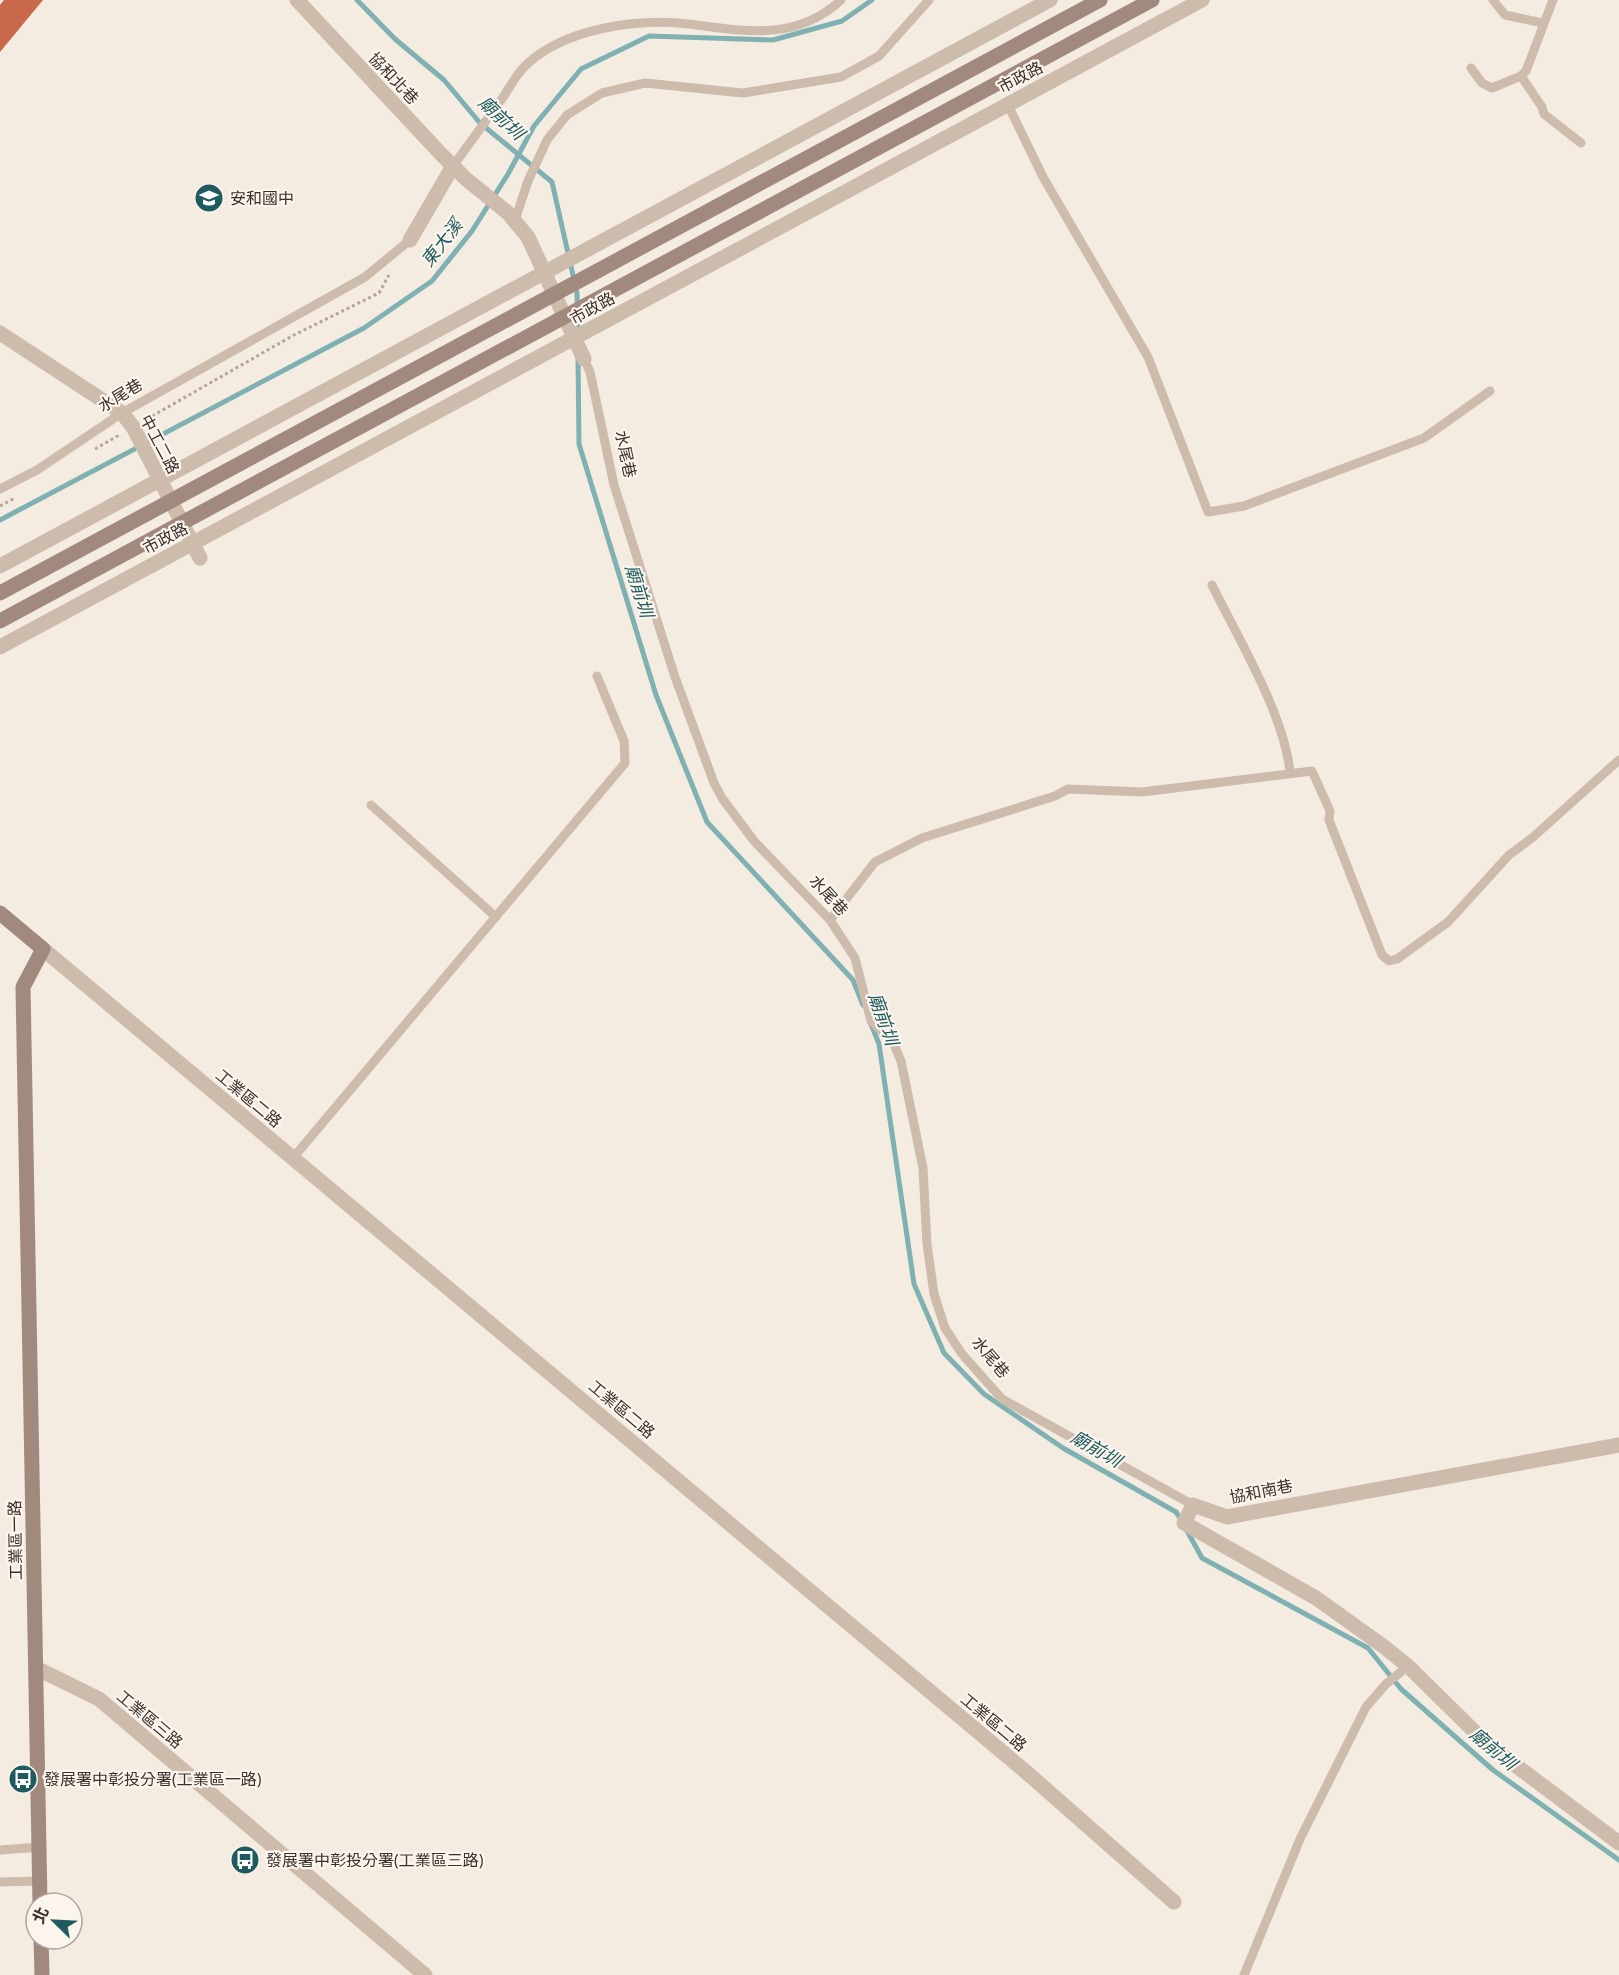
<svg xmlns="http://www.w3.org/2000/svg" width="1619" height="1975" font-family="'Open Sans','Noto Sans TC',sans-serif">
<rect width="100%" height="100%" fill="#f4ebe1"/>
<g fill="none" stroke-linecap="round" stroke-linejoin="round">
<g stroke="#7fb0b2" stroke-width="5">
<path d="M357 0 395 39 444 80 480 123 552 182 577 293 578 333"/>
<path d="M578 357 579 444 656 695 707 822 853 980 863 1005"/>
<path d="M0 520 364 328 432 281 472 231 508 174 534 126 581 69 649 36 773 40 842 21 872 0"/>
<path d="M871 1024 879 1044 914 1284 944 1353 984 1394 1063 1448 1176 1512 1182 1521"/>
<path d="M1186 1529 1202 1558 1368 1648 1401 1689 1493 1770 1619 1860"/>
</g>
</g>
<path fill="#c8694b" d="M4 0H43L0 52V5Z"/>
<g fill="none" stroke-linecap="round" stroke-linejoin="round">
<g stroke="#b9a596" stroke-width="3" stroke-dasharray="3 3" stroke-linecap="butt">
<path d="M147 419 294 335 379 293 389 275"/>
<path d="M95 449 121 434"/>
<path d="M0 506 15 498"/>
</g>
<g stroke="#cdbbac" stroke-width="9">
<path d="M1493 0 1505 15 1543 23"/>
<path d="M1471 68 1482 83 1492 88 1521 76 1526 71 1553 0"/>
<path d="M1521 76 1542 107 1544 114 1581 143"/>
<path d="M1008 105 1043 177 1148 357 1208 512 1244 506 1424 438 1490 391"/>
<path d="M453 166C470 143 487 119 504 96 510 86 517 74 525 66 564 28 638 18 689 24 744 31 796 42 841 0"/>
<path d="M515 220 528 181 547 140 567 115 602 93 645 83 743 93 841 77 879 56 929 0"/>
<path d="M584 359 590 372 614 485 675 677 714 783 722 798 754 841 830 920 855 958 871 1021 893 1042 901 1061 923 1168 927 1244 934 1294 945 1328 962 1354 1002 1399 1193 1505"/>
<path d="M0 489 37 470 122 413 365 277 410 240"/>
<path d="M1212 585C1238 638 1284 714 1290 772"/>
<path d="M371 805 496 917"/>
<path d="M830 920 875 862 922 838 1055 796 1068 789 1142 792 1312 771 1330 811 1329 820 1382 955 1389 961 1397 959 1448 922 1509 855 1532 838 1619 760"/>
<path d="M293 1158 625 763 624 741 597 676"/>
<path d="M0 1850 40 1847"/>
<path d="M0 1882 40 1881"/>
<path d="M1244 1975 1300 1839 1366 1707 1386 1684 1408 1666"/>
</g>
<g stroke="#cdbbac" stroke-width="15">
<path d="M297 0 441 154 466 179 508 213 528 237 584 359"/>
<path d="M410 240 453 166"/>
<path d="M0 333 122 413 133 427 200 558"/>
<path d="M0 566 1050 0"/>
<path d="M0 647 1202 0"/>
<path d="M43 949 1025 1771 1174 1902"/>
<path d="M1619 1445 1227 1517 1193 1505 1184 1523 1316 1598 1383 1646 1408 1666 1486 1743 1619 1843"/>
<path d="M36 1668 99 1699 425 1975"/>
</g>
<g stroke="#a18a7d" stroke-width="15">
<path d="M0 593 1100 0"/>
<path d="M0 621 1152 0"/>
<path d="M0 913 43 949 23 987 40 1903"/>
<path d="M41 1939 42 1975"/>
</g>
</g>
<defs>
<g id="school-disc" transform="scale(1.5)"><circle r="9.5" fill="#1f5a5e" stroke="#fbf5ee"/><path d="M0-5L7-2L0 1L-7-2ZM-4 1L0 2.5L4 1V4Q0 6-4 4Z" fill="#fff"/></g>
<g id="bus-disc" transform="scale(1.5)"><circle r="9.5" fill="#1f5a5e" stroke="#fbf5ee"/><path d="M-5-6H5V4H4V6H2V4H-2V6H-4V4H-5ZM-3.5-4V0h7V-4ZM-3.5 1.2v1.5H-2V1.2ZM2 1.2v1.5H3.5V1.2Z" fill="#fff"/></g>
</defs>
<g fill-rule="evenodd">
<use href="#school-disc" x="209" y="198"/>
<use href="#bus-disc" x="23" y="1779"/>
<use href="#bus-disc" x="245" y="1860"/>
</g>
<g text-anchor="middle" stroke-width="4.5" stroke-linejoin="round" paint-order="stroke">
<g font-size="16" fill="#3b302b" stroke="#fbf5ee">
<text transform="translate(1020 77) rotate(-28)" y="6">市政路</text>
<text transform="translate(394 78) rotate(47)" y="6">協和北巷</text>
<text transform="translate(592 308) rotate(-29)" y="6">市政路</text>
<text transform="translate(120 395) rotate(-31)" y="6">水尾巷</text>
<text transform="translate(160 444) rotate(62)" y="6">中工二路</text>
<text transform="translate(626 454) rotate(78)" y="6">水尾巷</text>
<text transform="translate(165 538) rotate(-28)" y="6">市政路</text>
<text transform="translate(829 895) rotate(48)" y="6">水尾巷</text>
<text transform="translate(249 1098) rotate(40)" y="6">工業區二路</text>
<text transform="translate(991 1357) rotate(50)" y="6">水尾巷</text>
<text transform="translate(622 1409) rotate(40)" y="6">工業區二路</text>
<text transform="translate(1261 1491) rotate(-11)" y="6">協和南巷</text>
<text transform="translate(15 1540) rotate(-91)" y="6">工業區一路</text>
<text transform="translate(150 1719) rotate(40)" y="6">工業區三路</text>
<text transform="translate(994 1722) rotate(40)" y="6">工業區二路</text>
</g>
<g font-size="16" fill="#3b302b" stroke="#fbf5ee" text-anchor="start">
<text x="230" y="204">安和國中</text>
<text x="44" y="1785">發展署中彰投分署(工業區一路)</text>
<text x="266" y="1866">發展署中彰投分署(工業區三路)</text>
</g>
<g font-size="18" font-style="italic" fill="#1f5a5e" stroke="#fbf5ee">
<text transform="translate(501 118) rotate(43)" y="6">廟前圳</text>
<text transform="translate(442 243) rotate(-52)" y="6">東大溪</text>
<text transform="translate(639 591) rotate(73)" y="6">廟前圳</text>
<text transform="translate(883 1019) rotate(70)" y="6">廟前圳</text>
<text transform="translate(1096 1449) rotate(30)" y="6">廟前圳</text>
<text transform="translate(1493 1749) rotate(40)" y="6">廟前圳</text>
</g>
</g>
<g transform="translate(54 1921) rotate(294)"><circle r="28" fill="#fbf5ee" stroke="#aea6a0" stroke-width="1.5"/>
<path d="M0-4.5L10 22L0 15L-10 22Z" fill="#1f5a5e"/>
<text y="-9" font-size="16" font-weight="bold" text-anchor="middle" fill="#3b302b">北</text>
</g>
</svg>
